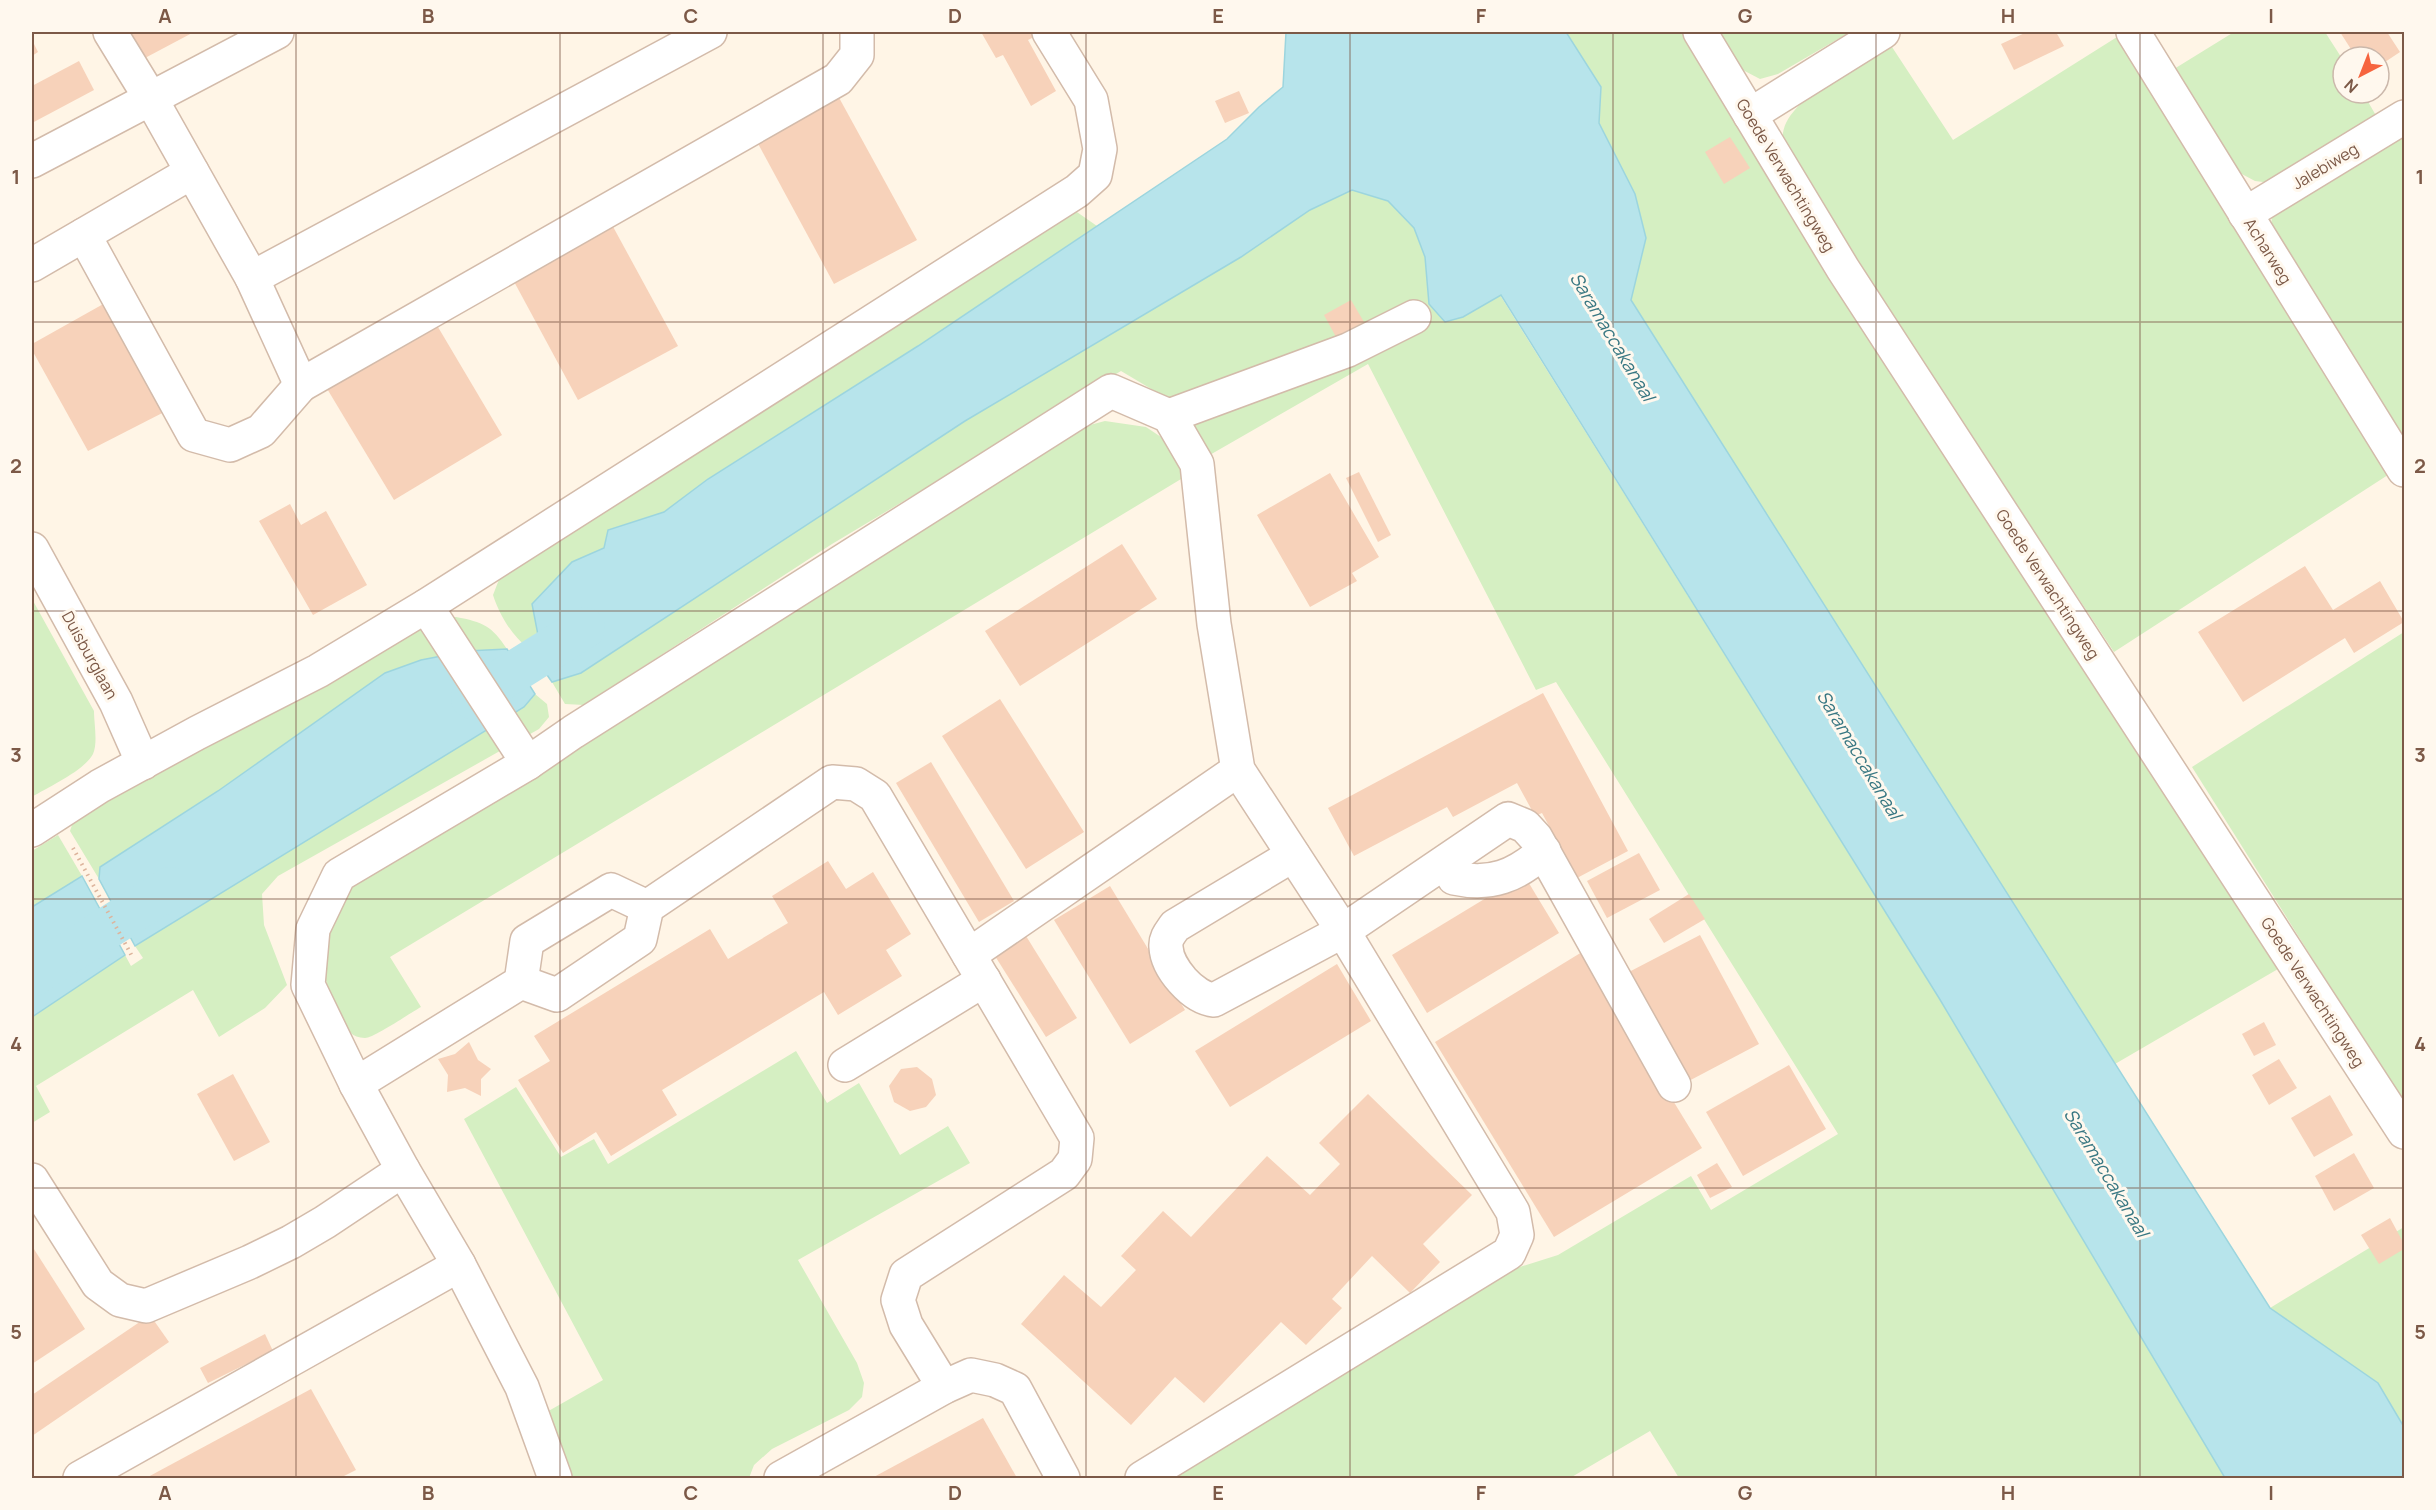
<svg xmlns="http://www.w3.org/2000/svg" width="2436" height="1510" font-family="Manrope,sans-serif">
<rect width="100%" height="100%" fill="#fff5e6"/>
<g fill="#d5efc2">
<path d="M1566 32H1684L1788 207 2278 969 2115 1064 1631 300 1646 238 1635 194 1599 123 1601 87Z"/>
<path d="M1713 32H1850L1778 74 1760 79 1739 68Z"/>
<path d="M2234 32H2325L2343 60V93H2363L2378 119 2271 183 2255 181 2238 172 2174 69Z"/>
<path d="M2117 37 2391 473 2114 652 1811 194C1802 179 1790 161 1784 144 1772 103 1864 63 1892 47L1953 140Z"/>
<path d="M2404 133V440L2271 227 2272 216Z"/>
<path d="M1352 190 1388 201 1414 228 1425 257 1429 304 1463 317 1500 295 1939 998 2225 1478H1679L1650 1431 1570 1478H1170L1504 1272 1558 1255 1691 1176 1711 1210 1838 1134 1556 682 1536 690 1368 364 1208 456 1176 411 1153 390 1121 371 832 544 584 705 565 704 552 682 581 673 965 421 1241 257 1310 210Z"/>
<path d="M1074 210 1097 226 918 346 708 479 664 512 608 530 604 548 572 562 538 635 528 648C512 636 499 614 493 595L500 577Z"/>
<path d="M1105 421 1146 427 1170 443 1191 473 390 957 421 1007C410 1013 374 1038 365 1038 352 1038 346 1029 341 1019 312 967 322 925 357 880L1071 430Z"/>
<path d="M32 599 94 711C94 723 98 743 93 754 84 771 48 787 32 797Z"/>
<path d="M456 617C483 622 492 626 507 649L467 651 218 791 100 867 99 879 70 831 73 822 142 779 436 618Z"/>
<path d="M2404 632V1104L2192 767Z"/>
<path d="M535 694 547 704 549 717 539 729 278 876 262 894 264 925 287 985 265 1008 219 1037 193 990 36 1086 50 1112 32 1123V1017L125 955 131 966 143 958 135 946 523 707Z"/>
<path d="M58 835 82 876 32 907V851Z"/>
<path d="M796 1051 827 1103 859 1083 900 1155 948 1126 970 1163 798 1260 857 1363 864 1383 862 1397 849 1410 772 1449 754 1465 749 1478H570L545 1413 603 1380 464 1119 516 1087 561 1157 594 1139 608 1164Z"/>
<path d="M2404 1227V1427L2378 1383 2270 1308Z"/>
</g>
<g fill="#b7e4eb" stroke="#9cd5de" stroke-width="1.5">
<path d="M1286 32H1566L1601 87 1599 123 1635 194 1646 238 1631 300 2270 1308 2378 1383 2404 1427V1478H2225L1939 998 1501 295 1463 317 1445 322 1429 304 1425 257 1414 228 1388 201 1352 190 1310 210 1241 257 965 421 581 673 552 682 528 648 538 635 532 604 572 562 604 548 608 530 664 512 708 479 918 346 1227 139 1259 107 1283 87Z"/>
<path d="M507 649 535 694 524 707 135 946 99 879 100 867 218 791 385 673 421 660 467 651Z"/>
<path d="M82 876 125 955 32 1017V907Z"/>
</g>
<g fill="none" stroke-linecap="round" stroke-linejoin="round">
<g stroke="#b7e4eb" stroke-width="42">
<path d="M472 698 584 628"/>
<path d="M32 976 170 888"/>
</g>
</g>
<g fill="#f7d2ba">
<path d="M131 32H194L145 58Z"/>
<path d="M981 32H1034L1036 36 1028 40 1056 91 1031 106 1003 55 996 58Z"/>
<path d="M2027 32H2056L2064 46 2014 70 2001 44Z"/>
<path d="M2340 32H2387L2400 52 2379 66V57H2356Z"/>
<path d="M32 40 38 52 32 56Z"/>
<path d="M79 61 94 90 32 123V86Z"/>
<path d="M1239 91 1249 113 1225 123 1215 101Z"/>
<path d="M837 94 917 240 834 284 755 138Z"/>
<path d="M1730 137 1750 168 1724 184 1705 152Z"/>
<path d="M611 223 678 346 578 400 511 276Z"/>
<path d="M114 298 174 407 88 451 32 350V344Z"/>
<path d="M1351 300 1364 322 1336 337 1324 315Z"/>
<path d="M435 322 502 435 394 500 326 387Z"/>
<path d="M1359 472 1391 535 1378 542 1346 478Z"/>
<path d="M1330 473 1379 557 1352 573 1357 581 1310 607 1257 515Z"/>
<path d="M290 504 301 525 326 511 367 585 313 615 259 521Z"/>
<path d="M1122 544 1157 599 1020 686 985 631Z"/>
<path d="M2305 566 2333 610 2380 581 2404 622 2354 653 2345 638 2243 702 2198 632Z"/>
<path d="M1543 693 1628 851 1577 878 1542 813 1535 816 1517 783 1453 817 1447 807 1354 856 1328 808Z"/>
<path d="M1000 699 1084 832 1026 869 942 736Z"/>
<path d="M931 762 1014 901 979 922 896 783Z"/>
<path d="M1639 853 1660 890 1607 918 1587 881Z"/>
<path d="M828 861 846 889 873 872 911 934 886 950 902 976 838 1015 824 992 662 1090 677 1115 611 1156 596 1132 563 1153 518 1080 550 1061 534 1036 710 929 728 959 788 923 772 896Z"/>
<path d="M1524 875 1559 933 1427 1013 1392 955Z"/>
<path d="M1110 886 1185 1010 1130 1044 1054 920Z"/>
<path d="M1689 894 1705 919 1664 943 1649 919Z"/>
<path d="M1700 935 1759 1044 1685 1083 1627 973Z"/>
<path d="M1026 936 1077 1018 1046 1037 995 956Z"/>
<path d="M1582 952 1702 1148 1554 1237 1435 1042Z"/>
<path d="M1337 964 1371 1021 1230 1107 1195 1051Z"/>
<path d="M2264 1022 2276 1045 2254 1056 2242 1034Z"/>
<path d="M469 1042 478 1060 491 1069 481 1079V1096L465 1088 447 1092 448 1075 438 1059 455 1054Z"/>
<path d="M2279 1059 2297 1088 2269 1105 2252 1075Z"/>
<path d="M1789 1065 1826 1129 1743 1176 1706 1112Z"/>
<path d="M917 1067 932 1079 936 1095 926 1107 910 1111 894 1102 889 1086 901 1069Z"/>
<path d="M233 1074 270 1142 234 1161 197 1094Z"/>
<path d="M1368 1094 1472 1195 1423 1244 1440 1262 1410 1293 1372 1256 1332 1299 1342 1308 1306 1345 1281 1322 1204 1403 1175 1377 1131 1425 1021 1324 1064 1275 1101 1307 1136 1270 1121 1256 1163 1211 1191 1237 1267 1156 1310 1195 1340 1164 1319 1143Z"/>
<path d="M2330 1095 2353 1135 2314 1157 2291 1118Z"/>
<path d="M2354 1153 2374 1188 2334 1211 2315 1176Z"/>
<path d="M1717 1163 1732 1187 1710 1198 1697 1175Z"/>
<path d="M2390 1218 2404 1244V1249L2379 1264 2361 1235Z"/>
<path d="M32 1246 85 1329 32 1364Z"/>
<path d="M150 1315 169 1342 32 1436V1395Z"/>
<path d="M265 1334 273 1351 208 1383 200 1368Z"/>
<path d="M311 1389 356 1470 340 1478H146Z"/>
<path d="M983 1418 1017 1478H872Z"/>
</g>
<g fill="none" stroke-linecap="round" stroke-linejoin="round">
<g stroke="#d3bbaa" stroke-width="36">
<g id="minor">
<path d="M110 32 151 99 252 278 301 385 838 79 857 55V32"/>
<path d="M1700 32 1843 269 2404 1132"/>
<path d="M2133 32 2404 470"/>
<path d="M1750 115 1883 32"/>
<path d="M32 161 277 32"/>
<path d="M2245 214 2404 117"/>
<path d="M84 235 194 435 230 445 261 431 301 385"/>
<path d="M32 265 192 172"/>
<path d="M252 278 710 32"/>
<path d="M1169 416 1348 350 1414 317"/>
<path d="M32 549 116 702 143 763"/>
<path d="M426 606 528 763"/>
<path d="M32 830 100 786 197 733 318 671 426 606 1077 191 1095 175 1100 149 1091 100 1049 32"/>
<path d="M1293 855 1175 926C1171 932 1165 938 1166 947 1167 968 1193 998 1214 1000L1343 931 1508 819 1525 826 1536 838 1674 1085"/>
<path d="M1446 862 1454 878C1491 886 1516 876 1544 851"/>
<path d="M969 955 1238 770"/>
<path d="M521 982 557 995 640 939 647 907 832 782 856 784 875 796 1077 1138 1075 1159 1064 1174 906 1275 898 1300 906 1325 944 1387"/>
<path d="M845 1065 984 980"/>
<path d="M356 1084 521 982 527 941 611 890 647 907"/>
<path d="M32 1180 98 1284 120 1300 146 1306 250 1262 291 1242 325 1222 403 1170"/>
<path d="M80 1478 459 1265"/>
<path d="M555 1478 522 1387 459 1265 403 1170 356 1084 308 985 313 929 339 875 528 763 573 732 1111 391 1169 416 1197 464 1214 624 1238 770 1343 931 1513 1212 1517 1235 1509 1253 1142 1478"/>
<path d="M781 1478 944 1387 971 1375 995 1380 1015 1389 1063 1478"/>
</g>
</g>
<path stroke="#ddb49c" stroke-width="4" stroke-dasharray="1.5 4.5" stroke-linecap="butt" d="M73 848 133 958"/>
<use href="#minor" stroke="#fff" stroke-width="33"/>
</g>
<path fill="none" stroke="#7c5947" stroke-width="1.5" stroke-opacity="0.55" d="M296 32V1478M560 32V1478M823 32V1478M1086 32V1478M1350 32V1478M1613 32V1478M1876 32V1478M2140 32V1478M32 322H2404M32 611H2404M32 899H2404M32 1188H2404"/>
<g text-anchor="middle" stroke-width="6" stroke-linejoin="round" paint-order="stroke">
<g font-size="16" fill="#7c5947" stroke="#fff8ee">
<text transform="translate(2325 166) rotate(-31)" y="6">Jalebiweg</text>
<text transform="translate(1786 175) rotate(59)" y="6">Goede Verwachtingweg</text>
<text transform="translate(2268 251) rotate(58)" y="6">Acharweg</text>
<text transform="translate(2048 584) rotate(57)" y="6">Goede Verwachtingweg</text>
<text transform="translate(90 655) rotate(61)" y="6">Duisburglaan</text>
<text transform="translate(2313 992) rotate(57)" y="6">Goede Verwachtingweg</text>
</g>
<g font-size="18" font-style="italic" fill="#387782" stroke="#fff8ee">
<text transform="translate(1612 337) rotate(59)" y="6">Saramaccakanaal</text>
<text transform="translate(1859 755) rotate(59)" y="6">Saramaccakanaal</text>
<text transform="translate(2106 1173) rotate(59)" y="6">Saramaccakanaal</text>
</g>
</g>
<rect width="2436" height="1510" fill="none" stroke="#fff8ee" stroke-width="66"/>
<g transform="translate(2361 75) rotate(222)"><circle r="28" fill="#fff8ee" stroke="#cbb8ab" stroke-width="1.5"/>
<path d="M0-4.5L10 22L0 15L-10 22Z" fill="#f6643e"/>
<text y="-9" font-size="16" font-weight="bold" text-anchor="middle" fill="#7c5947">N</text>
</g>
<rect x="33" y="33" width="2370" height="1444" fill="none" stroke="#7c5947" stroke-width="2"/>
<g font-size="20" text-anchor="middle" font-weight="bold" fill="#7c5947">
<text x="165" y="23">A</text>
<text x="428" y="23">B</text>
<text x="691" y="23">C</text>
<text x="955" y="23">D</text>
<text x="1218" y="23">E</text>
<text x="1481" y="23">F</text>
<text x="1745" y="23">G</text>
<text x="2008" y="23">H</text>
<text x="2271" y="23">I</text>
<text x="16" y="184">1</text>
<text x="2420" y="184">1</text>
<text x="16" y="473">2</text>
<text x="2420" y="473">2</text>
<text x="16" y="762">3</text>
<text x="2420" y="762">3</text>
<text x="16" y="1051">4</text>
<text x="2420" y="1051">4</text>
<text x="16" y="1339">5</text>
<text x="2420" y="1339">5</text>
<text x="165" y="1500">A</text>
<text x="428" y="1500">B</text>
<text x="691" y="1500">C</text>
<text x="955" y="1500">D</text>
<text x="1218" y="1500">E</text>
<text x="1481" y="1500">F</text>
<text x="1745" y="1500">G</text>
<text x="2008" y="1500">H</text>
<text x="2271" y="1500">I</text>
</g>
</svg>
